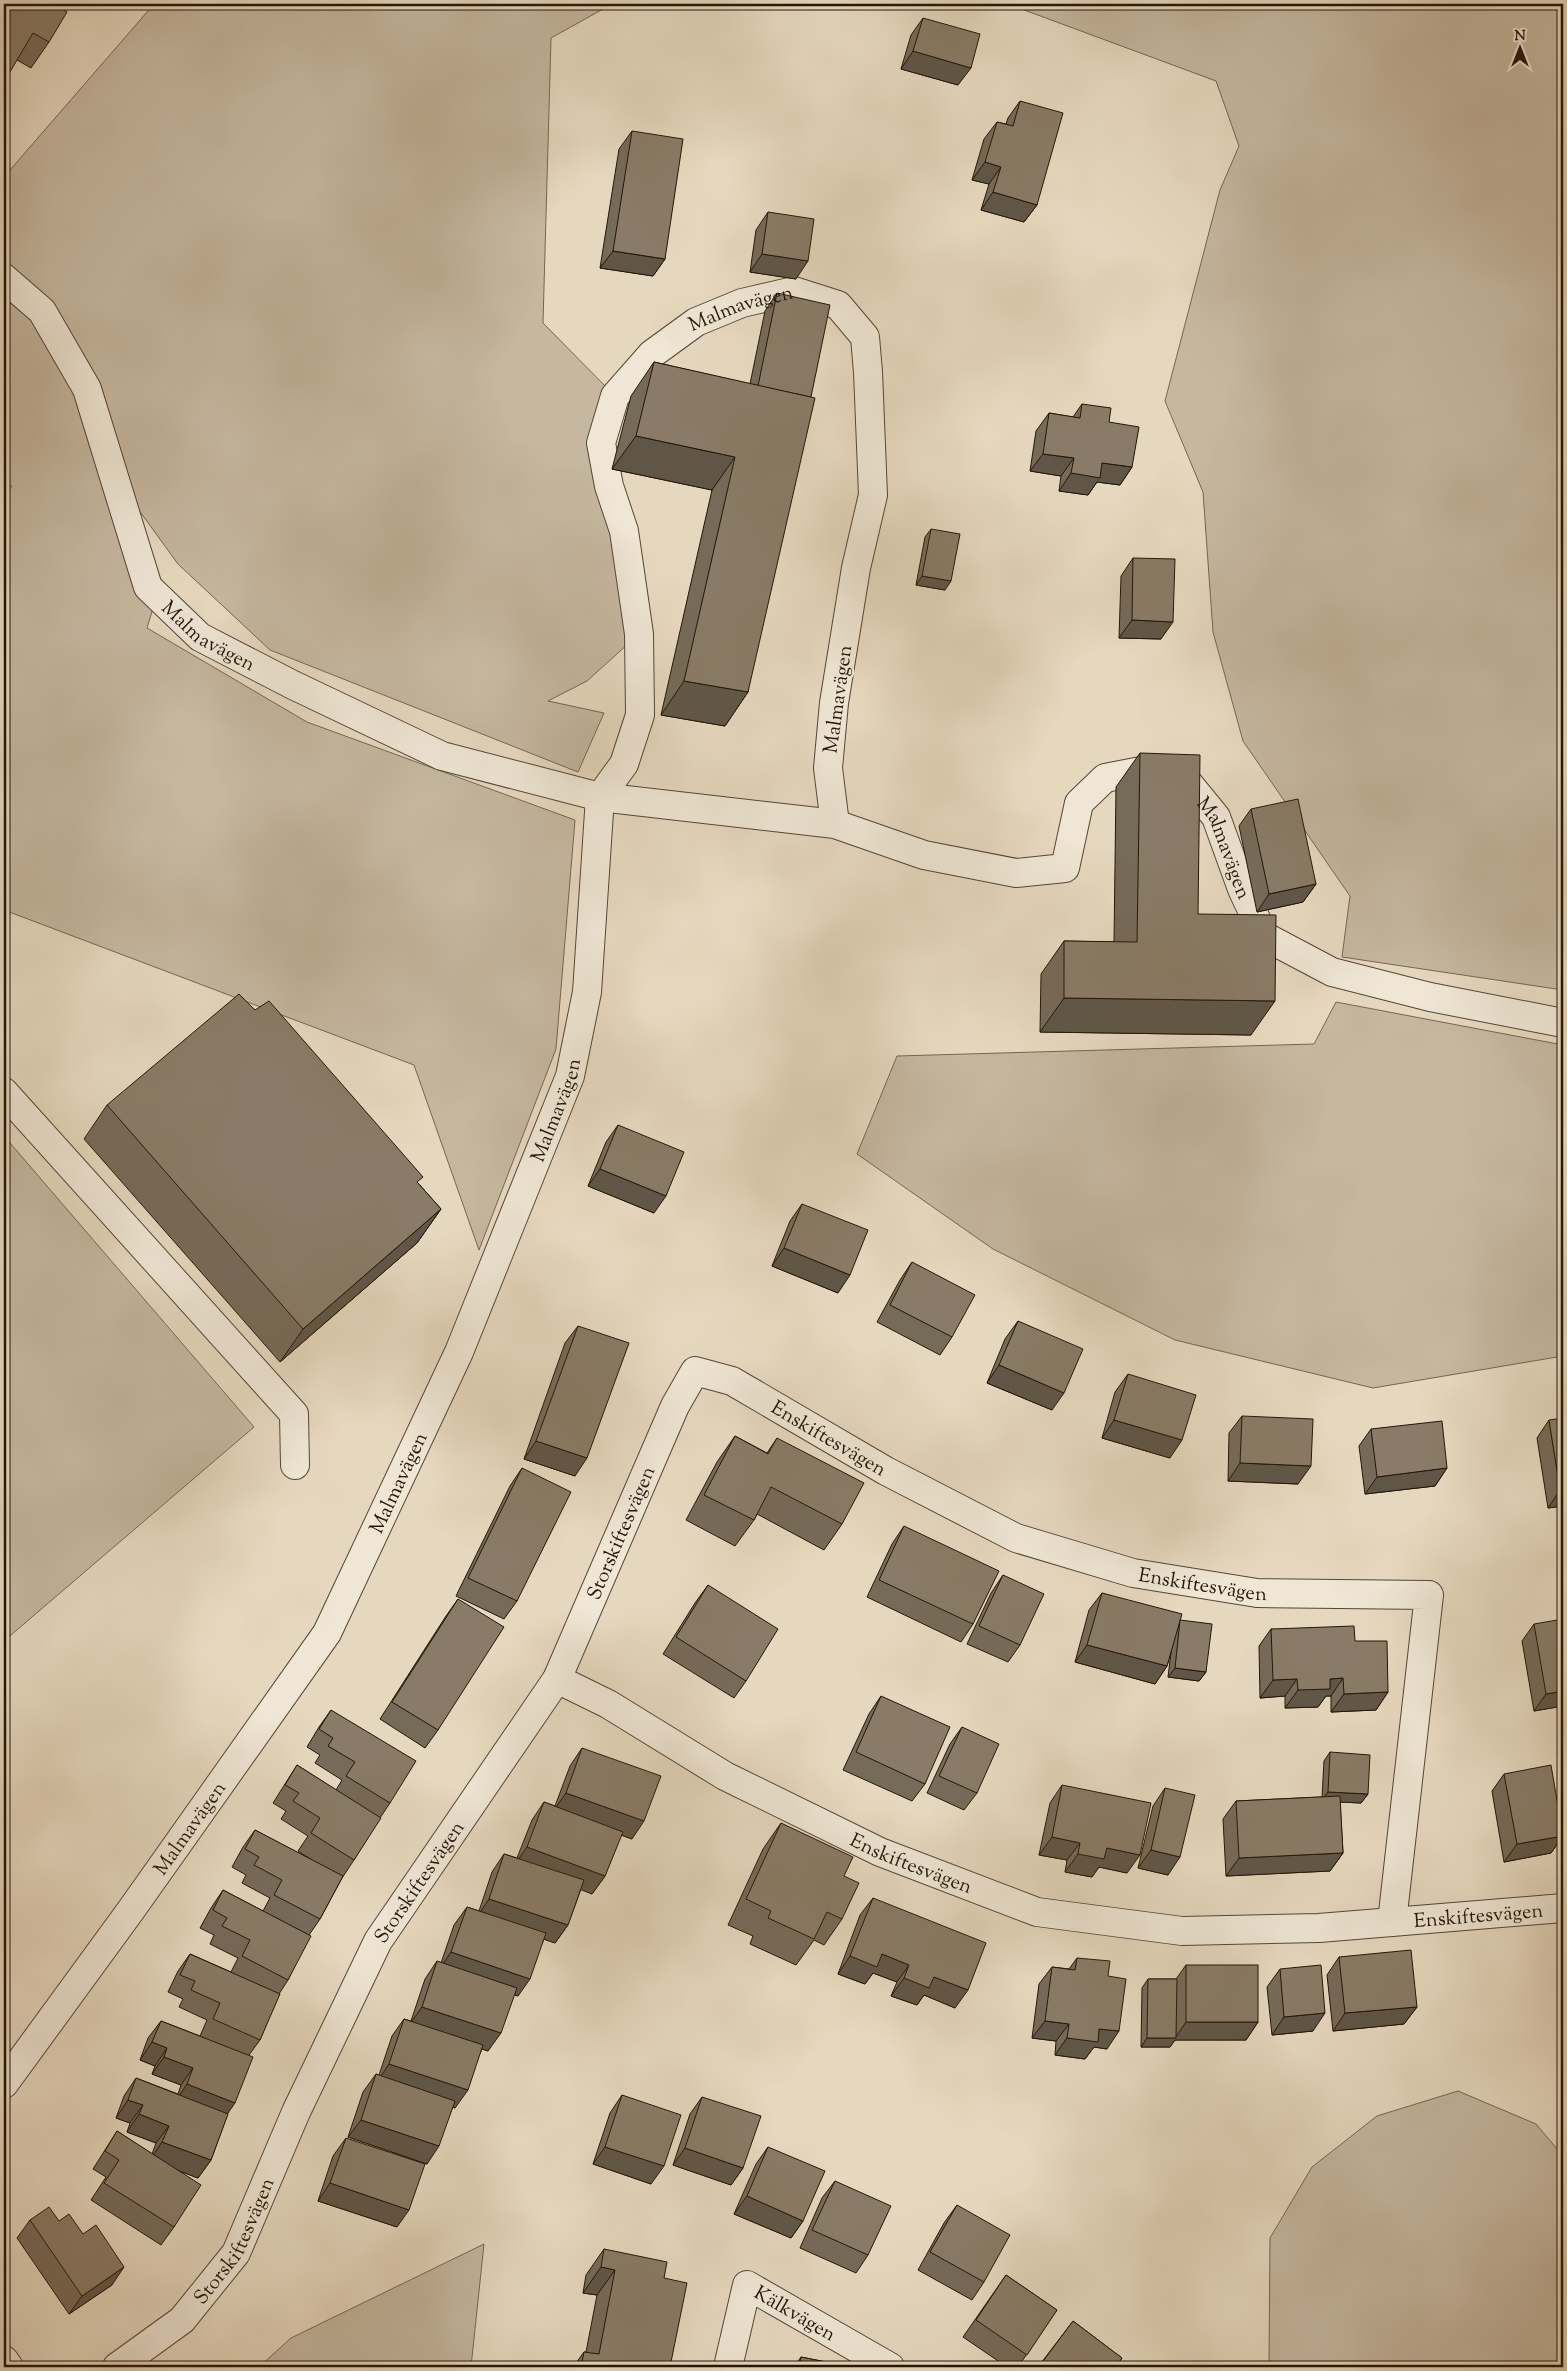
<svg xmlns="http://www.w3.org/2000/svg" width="1567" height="2371" font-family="'Sorts Mill Goudy',serif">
<rect width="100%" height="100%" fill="#e6d8bf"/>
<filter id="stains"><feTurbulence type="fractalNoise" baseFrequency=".004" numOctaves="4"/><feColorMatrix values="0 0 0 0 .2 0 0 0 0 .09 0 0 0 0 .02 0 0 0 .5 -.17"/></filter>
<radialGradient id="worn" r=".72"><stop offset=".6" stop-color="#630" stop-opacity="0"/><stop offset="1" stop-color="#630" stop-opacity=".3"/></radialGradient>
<g fill="#c5b7a0" stroke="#746654">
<path d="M154 4H612L551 38 543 323 615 396 601 443 639 634 587 681 548 701 604 713 578 772 270 650 178 564 117 480 157 595 147 628 307 722 575 820 556 1049 479 1250 414 1065 4 910V497L12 486 4 484V177Z"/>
<path d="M1008 4H1563V990L1342 957 1350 896 1243 741 1213 632 1203 492 1165 401 1220 190 1239 146 1216 81Z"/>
<path d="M1336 1002 1563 1045V1356L1373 1388 1175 1340 993 1249 857 1154 897 1056 1314 1044Z"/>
<path d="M4 1136 254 1427 4 1641Z"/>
<path d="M1458 2091 1536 2124 1563 2156V2367H1269L1270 2238 1312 2167 1377 2116Z"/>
<path d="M484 2244 471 2367H259L291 2338Z"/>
</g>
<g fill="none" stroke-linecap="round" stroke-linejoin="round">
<g stroke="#544636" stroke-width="30">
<g id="minor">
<path id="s1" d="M4 278 42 311 87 389 148 587 200 637 293 685 442 756 600 797 835 824 924 855 1016 873 1065 868 1079 803 1105 778 1146 770 1189 784 1216 817 1242 889 1264 936 1332 972 1430 997 1563 1023"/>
<path d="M4 1092 294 1414 295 1465"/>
<path id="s2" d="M557 1679 608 1704 725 1776 880 1852 1037 1912 1182 1931 1319 1928 1563 1908"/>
<path id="s3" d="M4 2084 131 1910 327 1633 459 1352 570 1076 587 992 600 797 624 764 640 715 639 634 624 531 609 486 601 443 615 396 652 354 696 322 742 303 794 291 838 305 865 337 868 372 873 495 856 568 834 703 828 768 835 824"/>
<path d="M4 2360 9 2367"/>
<path id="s4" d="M117 2367 182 2320 236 2253 296 2112 378 1941 557 1679 675 1406 695 1371 732 1381 886 1471 1016 1538 1133 1573 1257 1593 1429 1595 1392 1922"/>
<path id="s5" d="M728 2367 747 2285 890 2367"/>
</g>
</g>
<use href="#minor" stroke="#efe6d5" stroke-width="28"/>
</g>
<g fill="#766a59" stroke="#241608">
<path d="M4 4 49 42 31 68 17 60Z"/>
<path d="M923 18 958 85 901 69 911 35Z"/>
<path d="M1020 101 1037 205 1024 222 981 210 989 184 972 180 984 139 997 122 1006 124 1008 118Z"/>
<path d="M632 131 665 259 653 276 600 268 619 149Z"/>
<path d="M768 212 796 279 750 272 756 230Z"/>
<path d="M777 293 748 692 725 726 661 715 712 490 612 469 631 396 654 362 750 384 765 311Z"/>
<path d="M1082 404 1109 422 1132 467 1120 485 1097 482 1088 495 1059 491 1061 476 1030 471 1036 431 1049 413 1073 417Z"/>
<path d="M931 529 945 590 916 585 925 537Z"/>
<path d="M1133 558 1161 639 1119 638 1121 576Z"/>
<path d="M1140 753 1198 914 1251 1035 1040 1032 1041 974 1064 941 1114 942 1116 787Z"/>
<path d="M1251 809 1316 884 1303 902 1257 912 1239 826Z"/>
<path d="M107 1105 418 1183 441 1209 417 1243 280 1362 84 1139Z"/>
<path d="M618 1125 654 1213 588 1186 606 1142Z"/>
<path d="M802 1204 838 1293 772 1266 790 1221Z"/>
<path d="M912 1262 952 1337 940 1355 877 1322 900 1280Z"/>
<path d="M1018 1321 1052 1410 987 1383 1005 1339Z"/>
<path d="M578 1326 575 1476 524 1459 565 1343Z"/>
<path d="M1128 1374 1170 1458 1102 1438 1115 1392Z"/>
<path d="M1242 1416 1298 1484 1228 1481 1229 1433Z"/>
<path d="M1549 1420 1563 1506 1548 1508 1537 1438Z"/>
<path d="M1371 1429 1447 1468 1435 1486 1365 1494 1359 1446Z"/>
<path d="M735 1436 767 1453 777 1438 842 1524 824 1550 757 1514 754 1520 735 1546 686 1520 717 1462Z"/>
<path d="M522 1468 517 1601 504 1619 456 1596 510 1486Z"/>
<path d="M904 1526 973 1624 961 1642 867 1597 892 1544Z"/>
<path d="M1003 1575 1020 1645 1008 1662 967 1644 991 1593Z"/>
<path d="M708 1585 746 1681 734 1698 663 1654 695 1603Z"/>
<path d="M1102 1593 1180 1621 1206 1672 1199 1681 1168 1677 1171 1652 1167 1666 1155 1684 1075 1662 1089 1610Z"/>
<path d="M458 1599 438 1730 425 1748 380 1719 446 1616Z"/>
<path d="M1534 1624 1563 1706 1534 1711 1522 1641Z"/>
<path d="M1271 1629 1355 1641 1388 1692 1376 1710 1331 1712V1696H1326L1318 1707 1285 1708V1696L1260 1698 1259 1646Z"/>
<path d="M881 1696 925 1784 912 1801 843 1770 869 1714Z"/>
<path d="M331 1710 390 1803 380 1818 354 1860 342 1878 320 1919 309 1935 288 1980 279 1994 260 2040 249 2055 211 2160 198 2178 177 2170 174 2227 161 2245 91 2200 106 2177 93 2169 117 2131 152 2154 156 2143 127 2132 130 2123 116 2118 124 2096 136 2078 178 2094 181 2085 152 2074 155 2066 140 2060 148 2038 161 2021 200 2036 207 2020 179 2007 183 1999 168 1992 178 1971 190 1954 231 1972 238 1958 210 1944 214 1935 200 1928 211 1908 223 1890 263 1911 270 1898 242 1883 246 1875 232 1867 243 1847 255 1830 312 1860 298 1851 308 1836 281 1819 286 1811 273 1803 297 1765 336 1790 342 1780 315 1763 320 1755 307 1747 319 1727Z"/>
<path d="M962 1727 977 1793 964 1810 927 1793 950 1744Z"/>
<path d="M582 1748 632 1839 621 1835 605 1876 592 1894 581 1889 568 1925 555 1943 544 1939 518 1996 514 1995 488 2051 482 2049 455 2108 453 2107 427 2164 348 2137 363 2092 376 2074 379 2075 392 2036 404 2019 411 2021 425 1979 437 1961 441 1963 454 1925 467 1907 479 1911 492 1872 504 1854 517 1858 532 1820 544 1802 555 1806 570 1766Z"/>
<path d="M1330 1752 1368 1794 1361 1803 1340 1802 1343 1853 1330 1871 1226 1876 1223 1819 1236 1801 1322 1797 1324 1761Z"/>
<path d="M1504 1774 1563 1833V1836L1551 1853 1504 1862 1492 1791Z"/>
<path d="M1062 1785 1127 1873 1099 1867 1092 1877 1065 1872 1067 1860 1039 1855 1050 1803Z"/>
<path d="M1165 1788 1168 1875 1138 1868 1153 1806Z"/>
<path d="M781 1823 844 1876 842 1919 824 1945 814 1940 796 1965 750 1944 753 1936 728 1925 763 1849Z"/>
<path d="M873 1898 955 2008 924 1995 917 2005 891 1996 897 1982 873 1973 865 1984 838 1974 860 1915Z"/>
<path d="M1339 1957 1417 2007 1404 2024 1333 2031 1327 1975Z"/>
<path d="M1077 1958 1108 1976 1107 2049 1094 2047 1085 2059 1055 2055 1056 2041 1032 2038 1039 1984 1052 1967 1069 1969Z"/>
<path d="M1186 1965 1258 2022 1246 2040H1175L1170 2047H1141L1142 1988 1148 1979H1176Z"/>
<path d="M1280 1969 1313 2031 1272 2035 1267 1987Z"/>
<path d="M622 2095 651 2184 593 2164 610 2113Z"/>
<path d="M702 2097 743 2168 731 2185 673 2165 690 2114Z"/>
<path d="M346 2138 397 2227 318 2201 333 2156Z"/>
<path d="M768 2147 803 2221 791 2238 734 2214 756 2164Z"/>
<path d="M835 2181 868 2255 856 2273 800 2248 822 2198Z"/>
<path d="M957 2205 984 2282 972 2300 918 2270 944 2223Z"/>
<path d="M30 2220 59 2221 112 2285 69 2314 17 2238Z"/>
<path d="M604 2249 664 2278 670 2367H573L584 2352H586L597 2295 583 2293 586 2275Z"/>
<path d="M1006 2275 1057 2310 1018 2367H1007L963 2337Z"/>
<path d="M1073 2321 1122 2358 1116 2367H1038Z"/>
<path d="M801 2357 851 2367H794Z"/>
</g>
<g fill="#605648" stroke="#241608">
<path d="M913 51 971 68 958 85 901 69Z"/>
<path d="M985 162 1001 167 989 184 972 180Z"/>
<path d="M993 192 1037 205 1024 222 981 210Z"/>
<path d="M613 251 665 259 653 276 600 268Z"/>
<path d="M762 254 808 261 796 279 750 272Z"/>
<path d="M636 436 735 457 712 490 612 469Z"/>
<path d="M1043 454 1074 458 1061 476 1030 471Z"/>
<path d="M1102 463 1132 467 1120 485 1097 482 1088 495 1059 491 1071 473Z"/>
<path d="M922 576 951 581 945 590 916 585Z"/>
<path d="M1132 620 1173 622 1161 639 1119 638Z"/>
<path d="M684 681 748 692 725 726 661 715Z"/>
<path d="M1316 884 1303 902 1257 912 1269 894Z"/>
<path d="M1064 998 1275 1001 1251 1035 1040 1032Z"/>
<path d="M600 1169 666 1196 654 1213 588 1186Z"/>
<path d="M441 1209 417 1243 280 1362 303 1329Z"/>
<path d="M784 1248 850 1275 838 1293 772 1266Z"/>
<path d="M999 1365 1064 1393 1052 1410 987 1383Z"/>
<path d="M1114 1420 1182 1440 1170 1458 1102 1438Z"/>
<path d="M536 1441 587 1458 575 1476 524 1459Z"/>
<path d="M1240 1463 1311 1466 1298 1484 1228 1481Z"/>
<path d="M1447 1468 1435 1486 1365 1494 1377 1477Z"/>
<path d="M1560 1490H1563V1506L1548 1508Z"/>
<path d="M1087 1645 1167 1666 1155 1684 1075 1662Z"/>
<path d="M1175 1668 1206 1672 1199 1681 1168 1677Z"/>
<path d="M1343 1678 1331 1696H1326L1318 1707 1285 1708 1298 1690 1330 1679Z"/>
<path d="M1297 1679 1285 1696 1260 1698 1273 1680Z"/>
<path d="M1563 1691V1706L1534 1711 1546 1694Z"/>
<path d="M1388 1692 1376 1710 1331 1712 1344 1694Z"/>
<path d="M1328 1792 1368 1794 1361 1803 1321 1801Z"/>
<path d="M566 1793 644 1821 632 1839 554 1810Z"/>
<path d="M1563 1836 1551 1853 1504 1862 1517 1844Z"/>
<path d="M1052 1837 1080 1843 1067 1860 1039 1855Z"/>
<path d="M527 1847 605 1876 592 1894 515 1864Z"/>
<path d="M1107 1848 1140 1855 1127 1873 1099 1867 1092 1877 1065 1872 1078 1854Z"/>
<path d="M1151 1850 1180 1857 1168 1875 1138 1868Z"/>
<path d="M1343 1853 1330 1871 1226 1876 1239 1858Z"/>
<path d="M489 1899 568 1925 555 1943 477 1917Z"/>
<path d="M451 1952 530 1979 518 1996 439 1970Z"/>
<path d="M882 1954 909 1965 897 1982 873 1973 865 1984 838 1974 850 1956Z"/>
<path d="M934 1977 968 1990 955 2008 924 1995 917 2005 891 1996 904 1978Z"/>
<path d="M422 2007 501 2033 488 2051 410 2024Z"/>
<path d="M1417 2007 1404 2024 1333 2031 1345 2013Z"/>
<path d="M1325 2013 1313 2031 1272 2035 1284 2017Z"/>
<path d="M1045 2021 1069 2024 1056 2041 1032 2038Z"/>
<path d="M1186 2022H1258L1246 2040H1175L1170 2047H1141L1147 2038H1175Z"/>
<path d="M1099 2029 1119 2031 1107 2049 1094 2047 1085 2059 1055 2055 1067 2038Z"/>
<path d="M152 2042 167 2048 155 2066 140 2060Z"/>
<path d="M164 2057 193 2068 181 2085 152 2074Z"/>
<path d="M389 2064 468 2090 455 2108 377 2082Z"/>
<path d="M187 2084 235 2103 223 2120 175 2102Z"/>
<path d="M128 2100 143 2105 130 2123 116 2118Z"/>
<path d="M139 2114 169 2126 156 2143 127 2132Z"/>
<path d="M361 2120 439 2146 427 2164 348 2137Z"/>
<path d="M162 2142 211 2160 198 2178 150 2160Z"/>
<path d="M605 2147 664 2166 651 2184 593 2164Z"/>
<path d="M685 2148 743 2168 731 2185 673 2165Z"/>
<path d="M330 2183 409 2210 397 2227 318 2201Z"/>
<path d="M747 2196 803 2221 791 2238 734 2214Z"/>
<path d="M124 2267 112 2285 69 2314 82 2296Z"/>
<path d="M601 2267 615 2270 597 2295 583 2293Z"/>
</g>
<g fill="#897b67" stroke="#241608">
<path d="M4 4H53L67 12 49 42 33 33 4 82Z"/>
<path d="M923 18 980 34 971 68 913 51Z"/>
<path d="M1020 101 1063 113 1037 205 993 192 1001 167 985 162 997 122 1013 126Z"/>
<path d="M632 131 683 139 665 259 613 251Z"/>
<path d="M768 212 814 219 808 261 762 254Z"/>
<path d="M777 293 830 305 811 397 758 386Z"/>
<path d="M654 362 815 398 748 692 684 681 735 457 636 436Z"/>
<path d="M1082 404 1111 408 1109 422 1139 427 1132 467 1102 463 1100 478 1071 473 1074 458 1043 454 1049 413 1080 418Z"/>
<path d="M931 529 960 534 951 581 922 576Z"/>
<path d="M1133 558 1175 559 1173 622 1132 620Z"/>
<path d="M1140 753 1200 755 1198 914 1276 915 1275 1001 1064 998V941L1137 942Z"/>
<path d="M1298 799 1316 884 1269 894 1251 809Z"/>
<path d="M239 994 255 1010 269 1001 423 1177 417 1182 441 1209 303 1329 107 1105Z"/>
<path d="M618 1125 684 1152 666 1196 600 1169Z"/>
<path d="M802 1204 868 1230 850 1275 784 1248Z"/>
<path d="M912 1262 975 1295 952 1337 890 1305Z"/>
<path d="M1018 1321 1083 1349 1064 1393 999 1365Z"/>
<path d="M578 1326 629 1343 587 1458 536 1441Z"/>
<path d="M1128 1374 1196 1395 1182 1440 1114 1420Z"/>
<path d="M1242 1416 1313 1419 1311 1466 1240 1463Z"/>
<path d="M1563 1418V1490H1560L1549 1420Z"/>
<path d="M1442 1421 1447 1468 1377 1477 1371 1429Z"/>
<path d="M735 1436 768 1454 777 1438 864 1483 842 1524 771 1487 754 1520 704 1495Z"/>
<path d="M522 1468 571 1492 517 1601 468 1578Z"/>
<path d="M904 1526 999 1571 973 1624 879 1580Z"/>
<path d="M1003 1575 1044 1594 1020 1645 979 1626Z"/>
<path d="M708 1585 778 1629 746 1681 676 1637Z"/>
<path d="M1102 1593 1182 1614 1167 1666 1087 1645Z"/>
<path d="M458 1599 504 1627 438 1730 392 1702Z"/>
<path d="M1563 1619V1691L1546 1694 1534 1624Z"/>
<path d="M1180 1620 1212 1624 1206 1672 1175 1668Z"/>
<path d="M1354 1626 1355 1641H1387L1388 1692 1344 1694 1343 1678 1330 1679V1689L1298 1690 1297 1679 1273 1680 1271 1629Z"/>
<path d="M881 1696 950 1727 925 1784 856 1752Z"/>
<path d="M331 1710 416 1761 390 1803 346 1776 355 1762 328 1746 333 1738 319 1729Z"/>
<path d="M962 1727 999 1744 977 1793 939 1776Z"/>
<path d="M582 1748 661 1776 644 1821 566 1793Z"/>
<path d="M1330 1752 1370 1755 1368 1794 1328 1792Z"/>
<path d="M297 1765 381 1818 354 1860 311 1833 320 1818 293 1801 299 1793 285 1785Z"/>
<path d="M1551 1765 1563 1836 1517 1844 1504 1774Z"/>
<path d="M1062 1785 1151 1803 1140 1855 1107 1848 1104 1859 1078 1854 1080 1843 1052 1837Z"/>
<path d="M1165 1788 1195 1795 1180 1857 1151 1850Z"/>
<path d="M1340 1796 1343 1853 1239 1858 1236 1801Z"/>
<path d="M544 1802 623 1832 605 1876 527 1847Z"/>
<path d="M781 1823 853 1857 844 1876 859 1883 842 1919 827 1912 814 1939 768 1918 771 1911 746 1899Z"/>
<path d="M255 1830 343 1876 320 1919 274 1895 282 1880 254 1865 259 1857 245 1849Z"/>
<path d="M504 1854 584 1880 568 1925 489 1899Z"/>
<path d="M223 1890 311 1936 288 1980 242 1956 250 1940 222 1926 227 1918 213 1910Z"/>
<path d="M873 1898 986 1943 968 1990 934 1977 929 1988 904 1978 909 1965 882 1954 877 1967 850 1956Z"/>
<path d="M467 1907 546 1933 530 1979 451 1952Z"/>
<path d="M1411 1950 1417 2007 1345 2013 1339 1957Z"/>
<path d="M190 1954 280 1994 260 2040 213 2019 220 2003 191 1990 195 1981 180 1975Z"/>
<path d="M1077 1958 1110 1961 1108 1976 1126 1979 1119 2031 1099 2029 1098 2042 1067 2038 1069 2024 1045 2021 1052 1967 1075 1970Z"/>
<path d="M437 1961 517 1988 501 2033 422 2007Z"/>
<rect x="1186" y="1965" width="72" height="57"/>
<path d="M1321 1965 1325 2013 1284 2017 1280 1969Z"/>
<path d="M1148 1979H1177L1176 2038H1147Z"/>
<path d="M404 2019 483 2045 468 2090 389 2064Z"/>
<path d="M161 2021 253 2057 235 2103 187 2084 193 2068 164 2057 167 2048 152 2042Z"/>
<path d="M376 2074 455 2101 439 2146 361 2120Z"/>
<path d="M136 2078 228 2114 211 2160 162 2142 169 2126 139 2114 143 2105 128 2100Z"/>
<path d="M622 2095 681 2115 664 2166 605 2147Z"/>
<path d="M702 2097 761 2116 743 2168 685 2148Z"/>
<path d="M117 2131 201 2185 174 2227 104 2183 119 2160 105 2151Z"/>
<path d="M346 2138 425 2164 409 2210 330 2183Z"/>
<path d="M768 2147 825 2171 803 2221 747 2196Z"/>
<path d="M835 2181 891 2206 868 2255 812 2230Z"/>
<path d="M957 2205 1010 2235 984 2282 930 2252Z"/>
<path d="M49 2207 59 2221 69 2214 83 2234 96 2225 124 2267 82 2296 30 2220Z"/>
<path d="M604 2249 667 2262 664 2278 687 2283 670 2367H656L647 2365 646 2367H581L584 2352 599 2354 615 2270 601 2267Z"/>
<path d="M1006 2275 1057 2310 1027 2355 976 2320Z"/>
<path d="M1073 2321 1122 2358 1115 2367H1045L1041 2364Z"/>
<path d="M801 2357 851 2367H799Z"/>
</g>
<g text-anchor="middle" stroke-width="4.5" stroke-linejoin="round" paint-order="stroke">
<g font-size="20" fill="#241608" stroke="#efe6d5">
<text dy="7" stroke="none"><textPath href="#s3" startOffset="2019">Malmavägen</textPath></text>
<text dy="7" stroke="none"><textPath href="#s1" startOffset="426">Malmavägen</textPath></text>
<text transform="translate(837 699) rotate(-82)" y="7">Malmavägen</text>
<text dy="7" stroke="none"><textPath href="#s1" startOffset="1590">Malmavägen</textPath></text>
<text dy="7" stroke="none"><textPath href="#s3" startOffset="1126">Malmavägen</textPath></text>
<text dy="7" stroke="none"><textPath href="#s4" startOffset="1315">Enskiftesvägen</textPath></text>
<text dy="7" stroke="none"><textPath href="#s3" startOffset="721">Malmavägen</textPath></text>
<text dy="7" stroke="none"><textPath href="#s4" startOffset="986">Storskiftesvägen</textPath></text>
<text dy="7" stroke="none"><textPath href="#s4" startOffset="1720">Enskiftesvägen</textPath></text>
<text dy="7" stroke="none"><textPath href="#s3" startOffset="316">Malmavägen</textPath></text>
<text dy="7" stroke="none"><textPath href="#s2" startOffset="400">Enskiftesvägen</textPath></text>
<text dy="7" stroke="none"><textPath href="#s4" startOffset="581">Storskiftesvägen</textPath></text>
<text dy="7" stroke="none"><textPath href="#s2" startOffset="978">Enskiftesvägen</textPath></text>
<text dy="7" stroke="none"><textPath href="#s4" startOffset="176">Storskiftesvägen</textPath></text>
<text dy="7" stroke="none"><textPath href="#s5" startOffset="140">Kälkvägen</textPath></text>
</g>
</g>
<rect width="1567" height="2371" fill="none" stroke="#e6d8bf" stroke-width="20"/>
<rect x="5" y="5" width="1557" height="2361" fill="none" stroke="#241608" stroke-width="2.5"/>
<rect x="10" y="10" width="1547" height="2351" fill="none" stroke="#241608"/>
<g transform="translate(1520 48)" stroke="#efe6d5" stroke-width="4" paint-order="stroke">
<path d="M0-4L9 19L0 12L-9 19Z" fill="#241608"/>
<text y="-8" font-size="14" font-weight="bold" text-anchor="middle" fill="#241608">N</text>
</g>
<rect width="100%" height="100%" filter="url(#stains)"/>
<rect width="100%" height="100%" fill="url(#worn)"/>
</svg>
